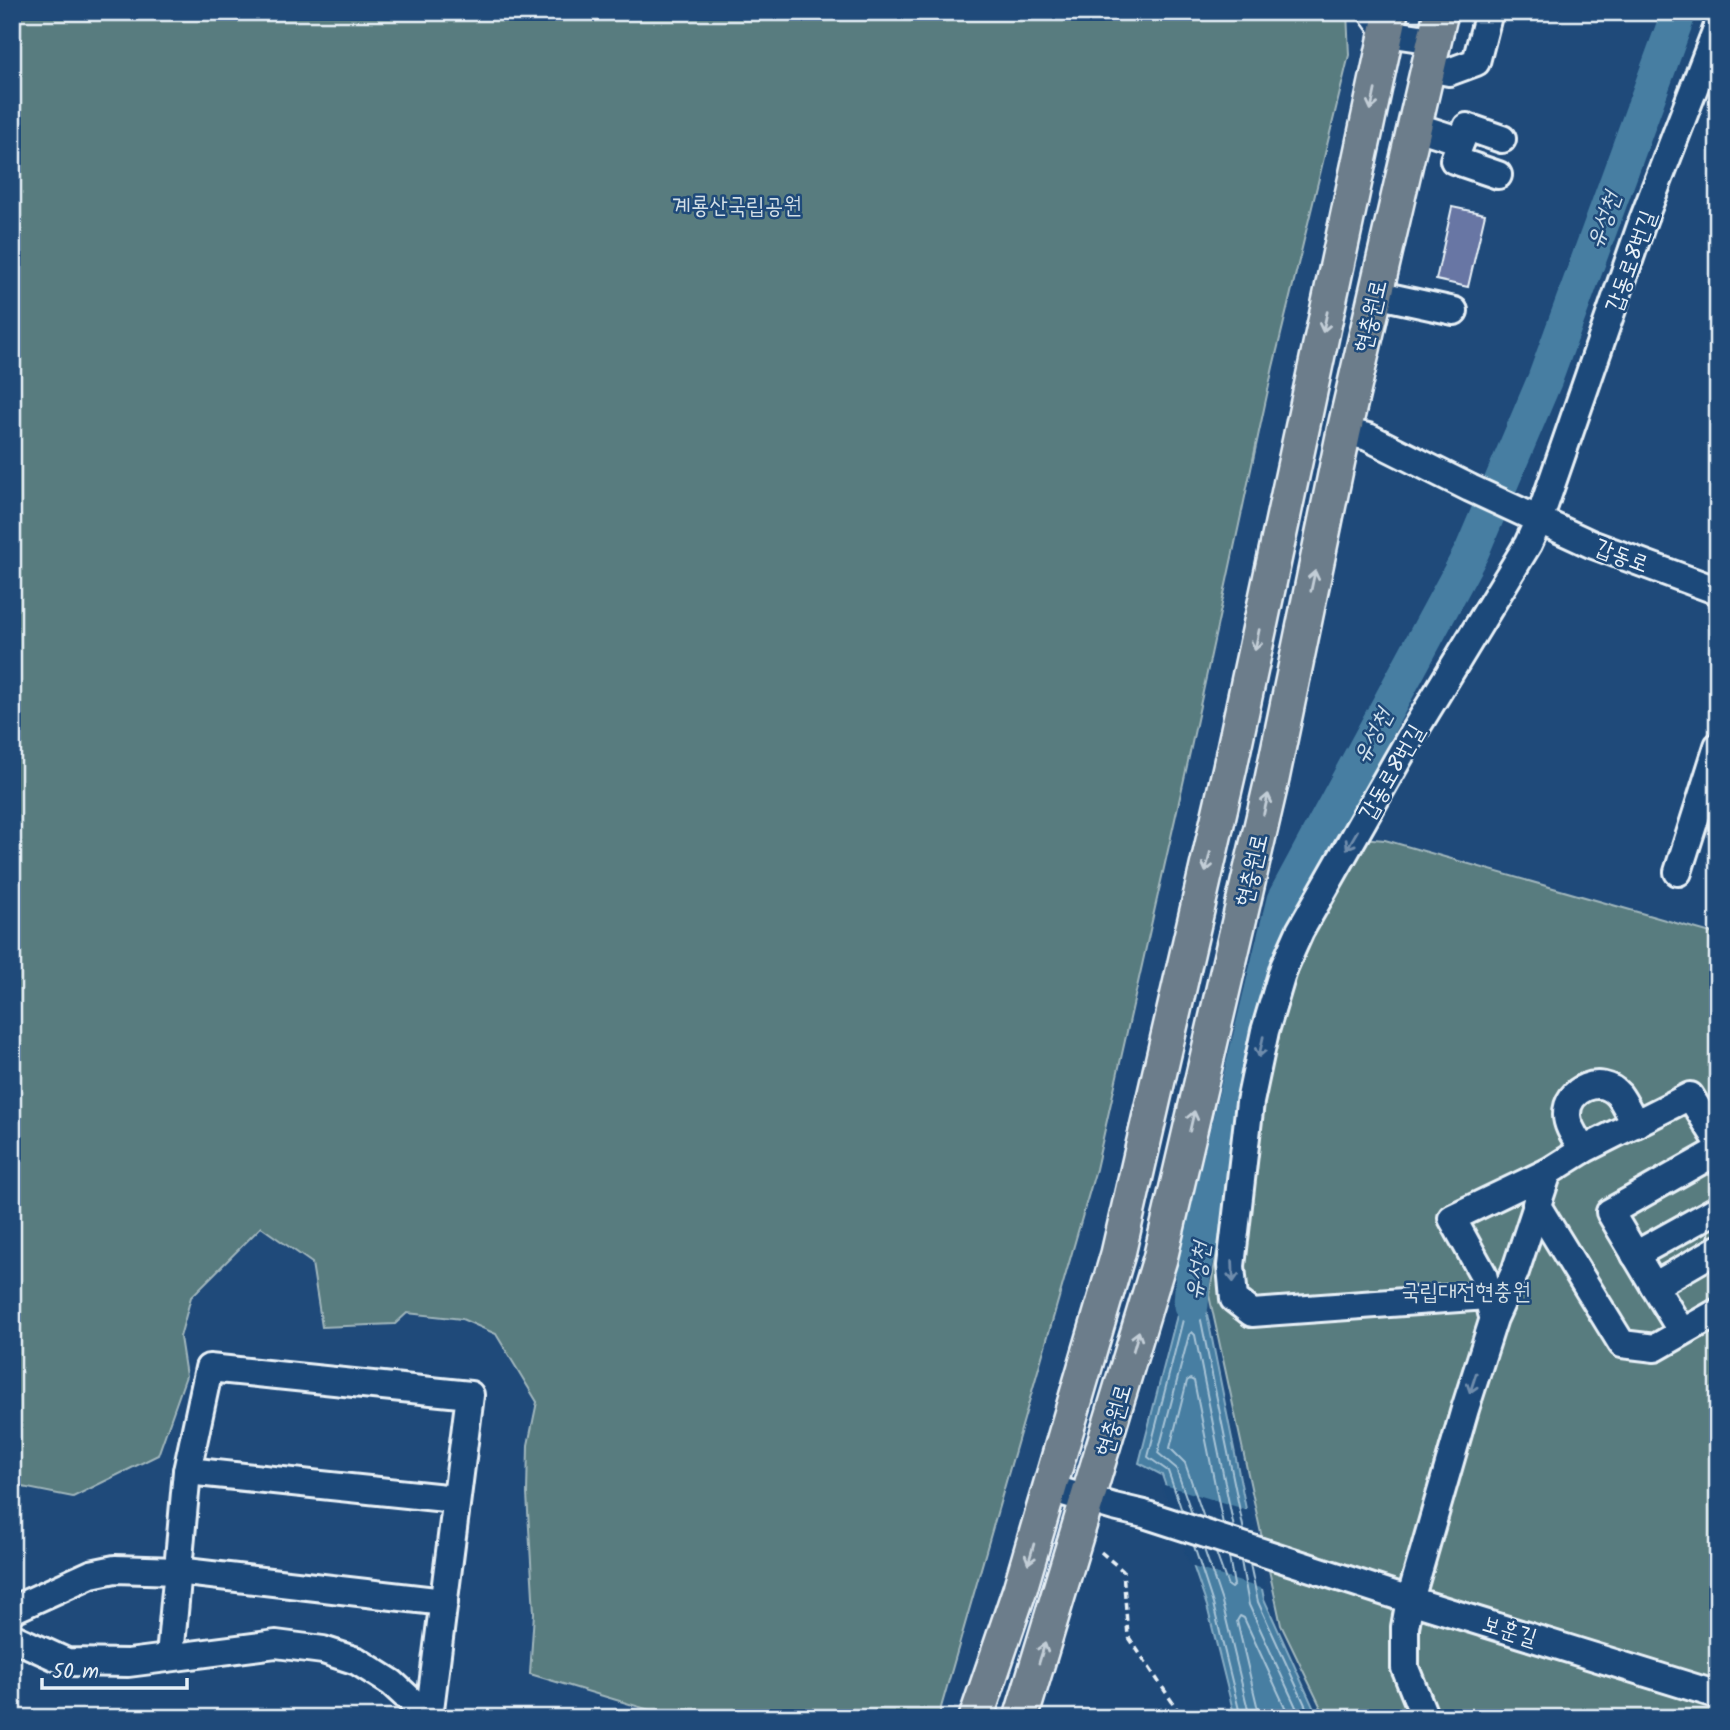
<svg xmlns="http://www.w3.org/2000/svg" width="1730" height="1730" font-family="Kalam,'Poor Story',sans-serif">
<rect width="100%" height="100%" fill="#1f4a7a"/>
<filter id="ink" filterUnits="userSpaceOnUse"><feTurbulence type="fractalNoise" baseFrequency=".0143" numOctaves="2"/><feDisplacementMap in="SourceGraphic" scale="14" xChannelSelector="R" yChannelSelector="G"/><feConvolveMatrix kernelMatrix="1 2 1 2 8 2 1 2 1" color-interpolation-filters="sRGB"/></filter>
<g filter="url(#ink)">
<g fill="#597b7f" stroke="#a0b6bc" stroke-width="2">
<path d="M12 12H1347L1349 55 1273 367 1187 766 1096 1169 938 1718H676L530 1674 534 1613 527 1494 528 1445 537 1402 496 1334 462 1319 407 1313 395 1324 322 1327 312 1263 261 1227 191 1297 180 1337 186 1376 158 1455 73 1497 12 1485Z"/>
<path d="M1324 835 1385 840 1718 935V1718H1326L1281 1625 1209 1295 1266 993Z"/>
</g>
<path fill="#467ea2" stroke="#87acc4" stroke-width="2" d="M1192 1257 1207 1262 1203 1294 1264 1599 1318 1718H1235L1207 1606 1162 1475 1139 1463Z"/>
<path fill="#1f4a7a" d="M1161 1484 1251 1511 1266 1590 1190 1566Z"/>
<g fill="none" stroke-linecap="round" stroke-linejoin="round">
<g stroke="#a7c3d6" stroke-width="2">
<path d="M1182 1511 1168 1471 1148 1457 1189 1296 1193 1294 1196 1296 1244 1531"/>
<path d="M1192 1514 1176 1468 1158 1453 1189 1335 1192 1332 1195 1335 1234 1528"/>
<path d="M1204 1518 1185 1463 1170 1448 1187 1381 1190 1379 1194 1381 1223 1524"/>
<path d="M1194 1546 1213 1604 1241 1718"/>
<path d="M1204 1549 1222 1602 1250 1718"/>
<path d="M1216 1553 1228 1586 1231 1588 1234 1585 1229 1557"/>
<path d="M1241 1561 1249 1605 1301 1718"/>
<path d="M1250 1564 1258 1602 1311 1718"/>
<path d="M1260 1718 1237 1621 1240 1616 1244 1618 1290 1718"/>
</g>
<path stroke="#467ea2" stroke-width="35" d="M1191 1305 1193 1273 1284 900 1472 551 1545 379 1679 12"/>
</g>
<path fill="#6876a4" stroke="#e8f1f8" stroke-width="2" d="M1452 207 1485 214 1468 287 1436 280Z"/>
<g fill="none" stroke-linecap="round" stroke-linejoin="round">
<g stroke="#e8f1f8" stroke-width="32">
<g id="minor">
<path d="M1372 12 1387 33 1434 40"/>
<path d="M1428 68 1449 72 1476 62 1489 12"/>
<path d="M1414 126 1461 141 1454 160 1498 175"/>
<path d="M1461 141 1467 127 1502 139"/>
<path d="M1375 294 1454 311"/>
<path d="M1344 431 1368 437 1470 488 1591 544 1718 591"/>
<path d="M1678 872 1718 746"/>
<path d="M1583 1150C1578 1140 1567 1128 1567 1115 1566 1089 1601 1074 1619 1095 1625 1103 1630 1115 1636 1124"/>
<path d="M1536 1204 1622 1344 1655 1348 1718 1312"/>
<path d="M1635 1255 1718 1209"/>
<path d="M1654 1286 1610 1212 1718 1151"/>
<path d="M1487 1296 1252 1313 1234 1299 1231 1266 1250 1102 1265 1031 1284 967 1300 931 1410 738 1528 544 1539 520 1643 220 1718 26"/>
<path d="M1492 1313 1483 1274 1452 1218 1548 1172"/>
<path d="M1682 1332 1654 1286 1718 1249"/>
<path d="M187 1471 455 1499"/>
<path d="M1050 1488 1114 1507 1144 1514 1410 1600 1718 1695"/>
<path d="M12 1610 91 1574 115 1569 177 1571 444 1602"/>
<path d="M12 1637 67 1662 128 1663 276 1644 323 1650 357 1661 392 1683 430 1718"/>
<path d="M170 1656 187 1471 209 1368 470 1395 429 1717"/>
<path d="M1425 1718 1405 1668V1627L1410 1600 1465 1409 1494 1318 1515 1272 1548 1172 1583 1150 1690 1096 1718 1141"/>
</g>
</g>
<g stroke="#e8f1f8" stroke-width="38">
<g id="major">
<path d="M976 1718 1020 1589 1118 1254 1230 767 1391 12"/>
<path d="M1021 1718 1160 1259 1271 784 1344 431 1441 12"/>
</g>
</g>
<path stroke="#e8f1f8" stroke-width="3.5" stroke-dasharray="7 5" stroke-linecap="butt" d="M1101 1552 1123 1571 1128 1636 1183 1718"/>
<use href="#minor" stroke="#1f4a7a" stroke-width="26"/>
<use href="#major" stroke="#6c7d8b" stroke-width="33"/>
</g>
<defs><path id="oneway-shaft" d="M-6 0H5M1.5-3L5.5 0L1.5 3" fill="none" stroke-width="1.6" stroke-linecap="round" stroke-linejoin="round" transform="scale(1.75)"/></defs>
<g stroke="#c3ced7">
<use href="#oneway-shaft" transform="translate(1373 100) rotate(102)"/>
<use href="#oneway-shaft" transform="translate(1325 322) rotate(102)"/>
<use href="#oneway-shaft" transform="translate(1313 581) rotate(-78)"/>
<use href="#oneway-shaft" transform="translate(1257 640) rotate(102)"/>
<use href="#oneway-shaft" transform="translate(1266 804) rotate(-77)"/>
<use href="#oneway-shaft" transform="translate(1208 862) rotate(103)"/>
<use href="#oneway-shaft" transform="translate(1192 1121) rotate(-77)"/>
<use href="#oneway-shaft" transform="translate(1136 1341) rotate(-74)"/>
<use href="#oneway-shaft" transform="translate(1031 1554) rotate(106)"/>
<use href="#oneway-shaft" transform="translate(1042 1653) rotate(-73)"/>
</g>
<g stroke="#6f8dac">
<use href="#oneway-shaft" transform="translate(1352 840) rotate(120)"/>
<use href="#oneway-shaft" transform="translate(1261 1047) rotate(102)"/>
<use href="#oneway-shaft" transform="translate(1233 1272) rotate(88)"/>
<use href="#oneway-shaft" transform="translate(1473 1383) rotate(108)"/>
</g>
</g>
<g text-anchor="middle" stroke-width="5" stroke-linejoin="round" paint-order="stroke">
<g font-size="23" fill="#d3dfe6" stroke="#1f4a7a">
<text x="737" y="213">계룡산국립공원</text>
<text x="1466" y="1299">국립대전현충원</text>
</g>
<g font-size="23" fill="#e8f1f8" stroke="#1f4a7a">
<text transform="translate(1630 261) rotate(-70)" y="8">갑동로8번길</text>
<text transform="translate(1370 316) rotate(-77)" y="8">현충원로</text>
<text transform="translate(1622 555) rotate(21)" y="8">갑동로</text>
<text transform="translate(1391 772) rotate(-60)" y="8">갑동로8번길</text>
<text transform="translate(1251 870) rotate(-77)" y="8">현충원로</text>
<text transform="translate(1113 1420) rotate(-74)" y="8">현충원로</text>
<text transform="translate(1510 1630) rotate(17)" y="8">보훈길</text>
</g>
<g font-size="24" font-style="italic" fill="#d0e0eb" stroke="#1f4a7a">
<text transform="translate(1603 220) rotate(-70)" y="8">유성천</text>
<text transform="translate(1372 736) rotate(-62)" y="8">유성천</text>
<text transform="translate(1197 1271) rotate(-81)" y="8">유성천</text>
</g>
</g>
<rect width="1730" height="1730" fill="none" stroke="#1f4a7a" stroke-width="42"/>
<rect x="21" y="21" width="1688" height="1688" fill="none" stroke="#e8f1f8" stroke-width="2.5" filter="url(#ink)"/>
<path d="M42 1678v10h145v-10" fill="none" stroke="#e8f1f8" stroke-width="3.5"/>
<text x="52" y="1678" font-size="21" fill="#e8f1f8" stroke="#1f4a7a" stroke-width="5" paint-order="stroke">50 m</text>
</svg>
